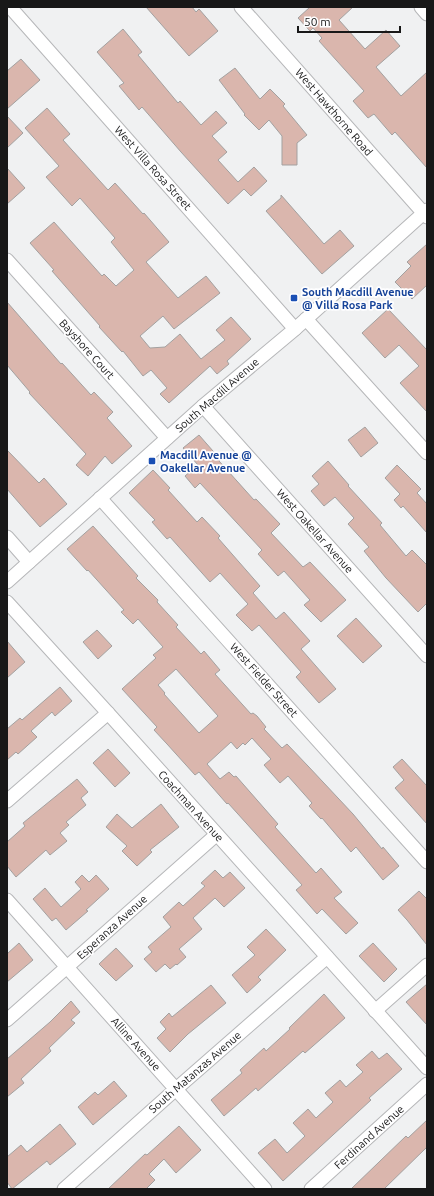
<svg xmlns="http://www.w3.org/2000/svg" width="434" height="1196" font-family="Ubuntu,sans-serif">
<rect width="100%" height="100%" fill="#f0f1f2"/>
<g fill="#dab6ad" stroke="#a3a1a0" fill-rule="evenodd">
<path d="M146 7H192L196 12 199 9 218 31 189 56Z"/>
<path d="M310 7H353L339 20 365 49 386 30 400 46 376 67 401 96 427 72V168L395 132 392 135 374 114 368 118 353 101 364 91 319 41 322 38 313 28 310 31 298 18Z"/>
<path d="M123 29 142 52 138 55 178 103 180 101 201 125 216 111 227 123 212 136 227 152 218 160 238 182 254 167 267 181 251 196 244 189 228 204 181 152 142 107 139 110 119 86 124 83 97 52Z"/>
<path d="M21 59 40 80 7 109V71Z"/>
<path d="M235 68 260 99 270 89 285 104 283 106 307 135 297 143V165H282V136L269 120 259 130 244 115 245 114 219 80Z"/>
<path d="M47 108 70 134 63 140 108 190 115 183 143 214 144 213 169 242 146 262 178 298 206 276 220 293 174 329 163 316 140 336 150 348 165 347 180 334 201 359 225 340 216 330 231 317 251 339 227 361 229 364 217 374 210 366 169 403 160 394 167 388 151 370 143 376 123 351 122 352 99 327 100 326 52 271 54 270 30 243 54 222 102 276 104 274 116 286 134 270 111 242 115 238 80 198 72 206 46 177 59 166 25 128Z"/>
<path d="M7 116 23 133 7 148Z"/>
<path d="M7 168 25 188 7 204Z"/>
<path d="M281 195 324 244 340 230 354 246 322 274 266 211 281 198Z"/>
<path d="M427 244V285L412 299 395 282 411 266 407 262Z"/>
<path d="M7 302 61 364 62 363 91 395 94 392 113 412 107 418 132 446 112 464 105 456 88 476 76 465 86 454 29 393 30 392 7 365Z"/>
<path d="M388 309 427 350V412L400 383 419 366 399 345 385 358 362 333Z"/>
<path d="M365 427 378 443 361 457 348 440Z"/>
<path d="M199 435 220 459 219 461 254 500 256 499 280 524 271 533 303 567 310 562 346 600 321 622 304 605 310 600 284 571 278 576 258 554 262 550 200 483 195 488 185 476 198 465 183 448Z"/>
<path d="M7 450 39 483 44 478 67 504 40 527 7 489Z"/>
<path d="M328 461 349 485 348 486 382 523 380 525 406 556 412 550 427 565V603L418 612 386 578 364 551 369 547 348 524 354 518 335 497 324 506 311 491 319 484 312 476Z"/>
<path d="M397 465 421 489 417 493 427 504V533L403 506 401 508 394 500 400 494 385 478Z"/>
<path d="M153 470 170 488 168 490 197 522 202 517 220 536 218 538 260 586 253 593 276 619 284 612 310 641 301 649 336 689 319 703 296 677 301 672 259 625 252 631 236 615 248 604 220 573 210 582 170 537 167 539 152 522 155 520 129 493Z"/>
<path d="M93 526 138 576 136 578 158 600 157 602 178 625 176 627 201 654 204 651 220 670 215 674 251 714 253 713 257 716 266 727 264 729 282 748 287 744 308 766 353 814 382 849 383 847 399 866 383 880 356 847 351 852 322 818 321 819 309 806 312 803 288 776 280 783 264 765 271 759 252 738 245 745 243 743 237 749 231 742 207 764 220 779 229 772 234 777 236 776 278 824 275 827 316 873 321 868 342 892 334 898 358 923 346 934 322 909 317 914 296 890 302 885 228 803 227 804 199 772 195 775 167 744 154 730 157 727 122 689 156 658 153 655 163 647 138 619 133 624 121 612 124 610 88 570 87 571 67 549ZM176 669 218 716 199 733 164 694 165 693 158 685Z"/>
<path d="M356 618 382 646 363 663 337 636Z"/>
<path d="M97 630 112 646 98 659 83 642Z"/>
<path d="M7 641 25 662 7 678Z"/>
<path d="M60 687 72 701 55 716 52 712 31 731 37 737 18 754 16 752 7 760V729L20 718 22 720Z"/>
<path d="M108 749 130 773 115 787 93 763Z"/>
<path d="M402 759 427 786V824L395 788 404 780 393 767Z"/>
<path d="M77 779 88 792 81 798 86 805 66 822 69 825 60 833 67 841 50 855 46 850 16 877 7 866V842L25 826 23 823Z"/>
<path d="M161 804 179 827 150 850 152 852 137 866 122 851 127 846 106 827 117 814 132 828Z"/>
<path d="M215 870 223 878 230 872 245 888 224 907 215 898 193 918 202 929 179 949 186 957 177 965 176 964 170 969 165 964 156 972 144 959 152 952 148 947 171 927 163 917 179 902 183 906 205 886 201 883Z"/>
<path d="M82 875 89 882 96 875 109 889 86 910 88 911 66 930 56 918 52 921 33 899 45 888 61 907 81 889 75 882Z"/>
<path d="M419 891 427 899V945L407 920 398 910Z"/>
<path d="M266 929 286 950 258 977 261 980 247 993 232 975 255 955 247 947Z"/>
<path d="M19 943 33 960 7 982V954Z"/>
<path d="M373 943 397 969 384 982 359 956Z"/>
<path d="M116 948 133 966 116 981 99 964Z"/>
<path d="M427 984V1025L406 1002Z"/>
<path d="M211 985 226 1003 188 1034 170 1052 157 1038 166 1029 160 1022 169 1013 172 1017Z"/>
<path d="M324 994 345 1018 305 1053 303 1051 258 1091 256 1088 224 1116 211 1100 242 1073 240 1070 264 1048 266 1051 290 1029 289 1028Z"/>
<path d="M71 1001 80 1012 71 1020 75 1023 49 1048 51 1051 21 1079 24 1083 7 1097V1059L50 1022Z"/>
<path d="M372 1051 379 1059 387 1053 402 1069 369 1098 371 1100 283 1181 258 1153 275 1139 287 1153 305 1136 293 1123 308 1109 316 1118 333 1102 325 1093 340 1080 346 1087 363 1072 356 1065Z"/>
<path d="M114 1081 127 1096 93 1125 78 1107 95 1092 98 1095Z"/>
<path d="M427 1120V1147L384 1189H351L406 1136 408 1138Z"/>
<path d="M60 1124 76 1144 50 1165 47 1161 12 1189 7 1182V1157L21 1145 27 1152Z"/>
<path d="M179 1126 201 1150 176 1173 164 1159 149 1174 155 1180 146 1189H108L145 1154 147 1155Z"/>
</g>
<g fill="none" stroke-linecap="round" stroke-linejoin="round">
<g stroke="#b6b7b9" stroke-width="15">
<g id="minor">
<path d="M10 7 295 329"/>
<path d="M241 7 427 217"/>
<path d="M421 7 427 14"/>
<path d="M7 260 167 438"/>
<path d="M306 319 427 453"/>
<path d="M203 406 427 656"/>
<path d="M100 498 427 862"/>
<path d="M7 537 29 562"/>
<path d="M7 582 203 406 295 329 427 210"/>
<path d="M7 602 108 713 427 1068"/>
<path d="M7 801 108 713"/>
<path d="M7 900 265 1189"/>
<path d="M375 1011 427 965"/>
<path d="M7 1020 216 835"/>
<path d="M64 1189 176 1089 327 957"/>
<path d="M311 1189 427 1084"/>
</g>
</g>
<use href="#minor" stroke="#fff" stroke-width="13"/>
</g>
<g fill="#1a4fb4" stroke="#fefeff" stroke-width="1.5">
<rect x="290" y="294" width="8" height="8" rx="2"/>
<rect x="148" y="457" width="8" height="8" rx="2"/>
</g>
<g text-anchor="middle" stroke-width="3.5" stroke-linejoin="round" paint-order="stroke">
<g font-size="11" fill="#181818" stroke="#fefeff">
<text transform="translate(334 112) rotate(49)" y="4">West Hawthorne Road</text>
<text transform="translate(153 168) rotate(48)" y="4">West Villa Rosa Street</text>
<text transform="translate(87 349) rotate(48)" y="4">Bayshore Court</text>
<text transform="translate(217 395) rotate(-41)" y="4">South Macdill Avenue</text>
<text transform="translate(315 531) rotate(48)" y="4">West Oakellar Avenue</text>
<text transform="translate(264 680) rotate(48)" y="4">West Fielder Street</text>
<text transform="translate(191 806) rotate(48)" y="4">Coachman Avenue</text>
<text transform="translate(112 927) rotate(-42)" y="4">Esperanza Avenue</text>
<text transform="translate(136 1044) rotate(48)" y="4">Alline Avenue</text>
<text transform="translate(195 1072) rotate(-41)" y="4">South Matanzas Avenue</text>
<text transform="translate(369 1137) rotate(-42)" y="4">Ferdinand Avenue</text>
</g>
<g font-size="11" font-weight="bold" fill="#164399" stroke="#fefeff" text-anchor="start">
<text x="302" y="296">South Macdill Avenue<tspan x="302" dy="13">@ Villa Rosa Park</tspan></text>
<text x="160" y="459">Macdill Avenue @<tspan x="160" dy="13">Oakellar Avenue</tspan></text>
</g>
</g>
<rect width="434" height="1196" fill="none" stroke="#181818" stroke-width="16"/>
<path d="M298 26v6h102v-6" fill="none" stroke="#181818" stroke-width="2"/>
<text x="304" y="26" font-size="12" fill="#181818" stroke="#fefeff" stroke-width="3" paint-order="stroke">50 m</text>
</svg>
